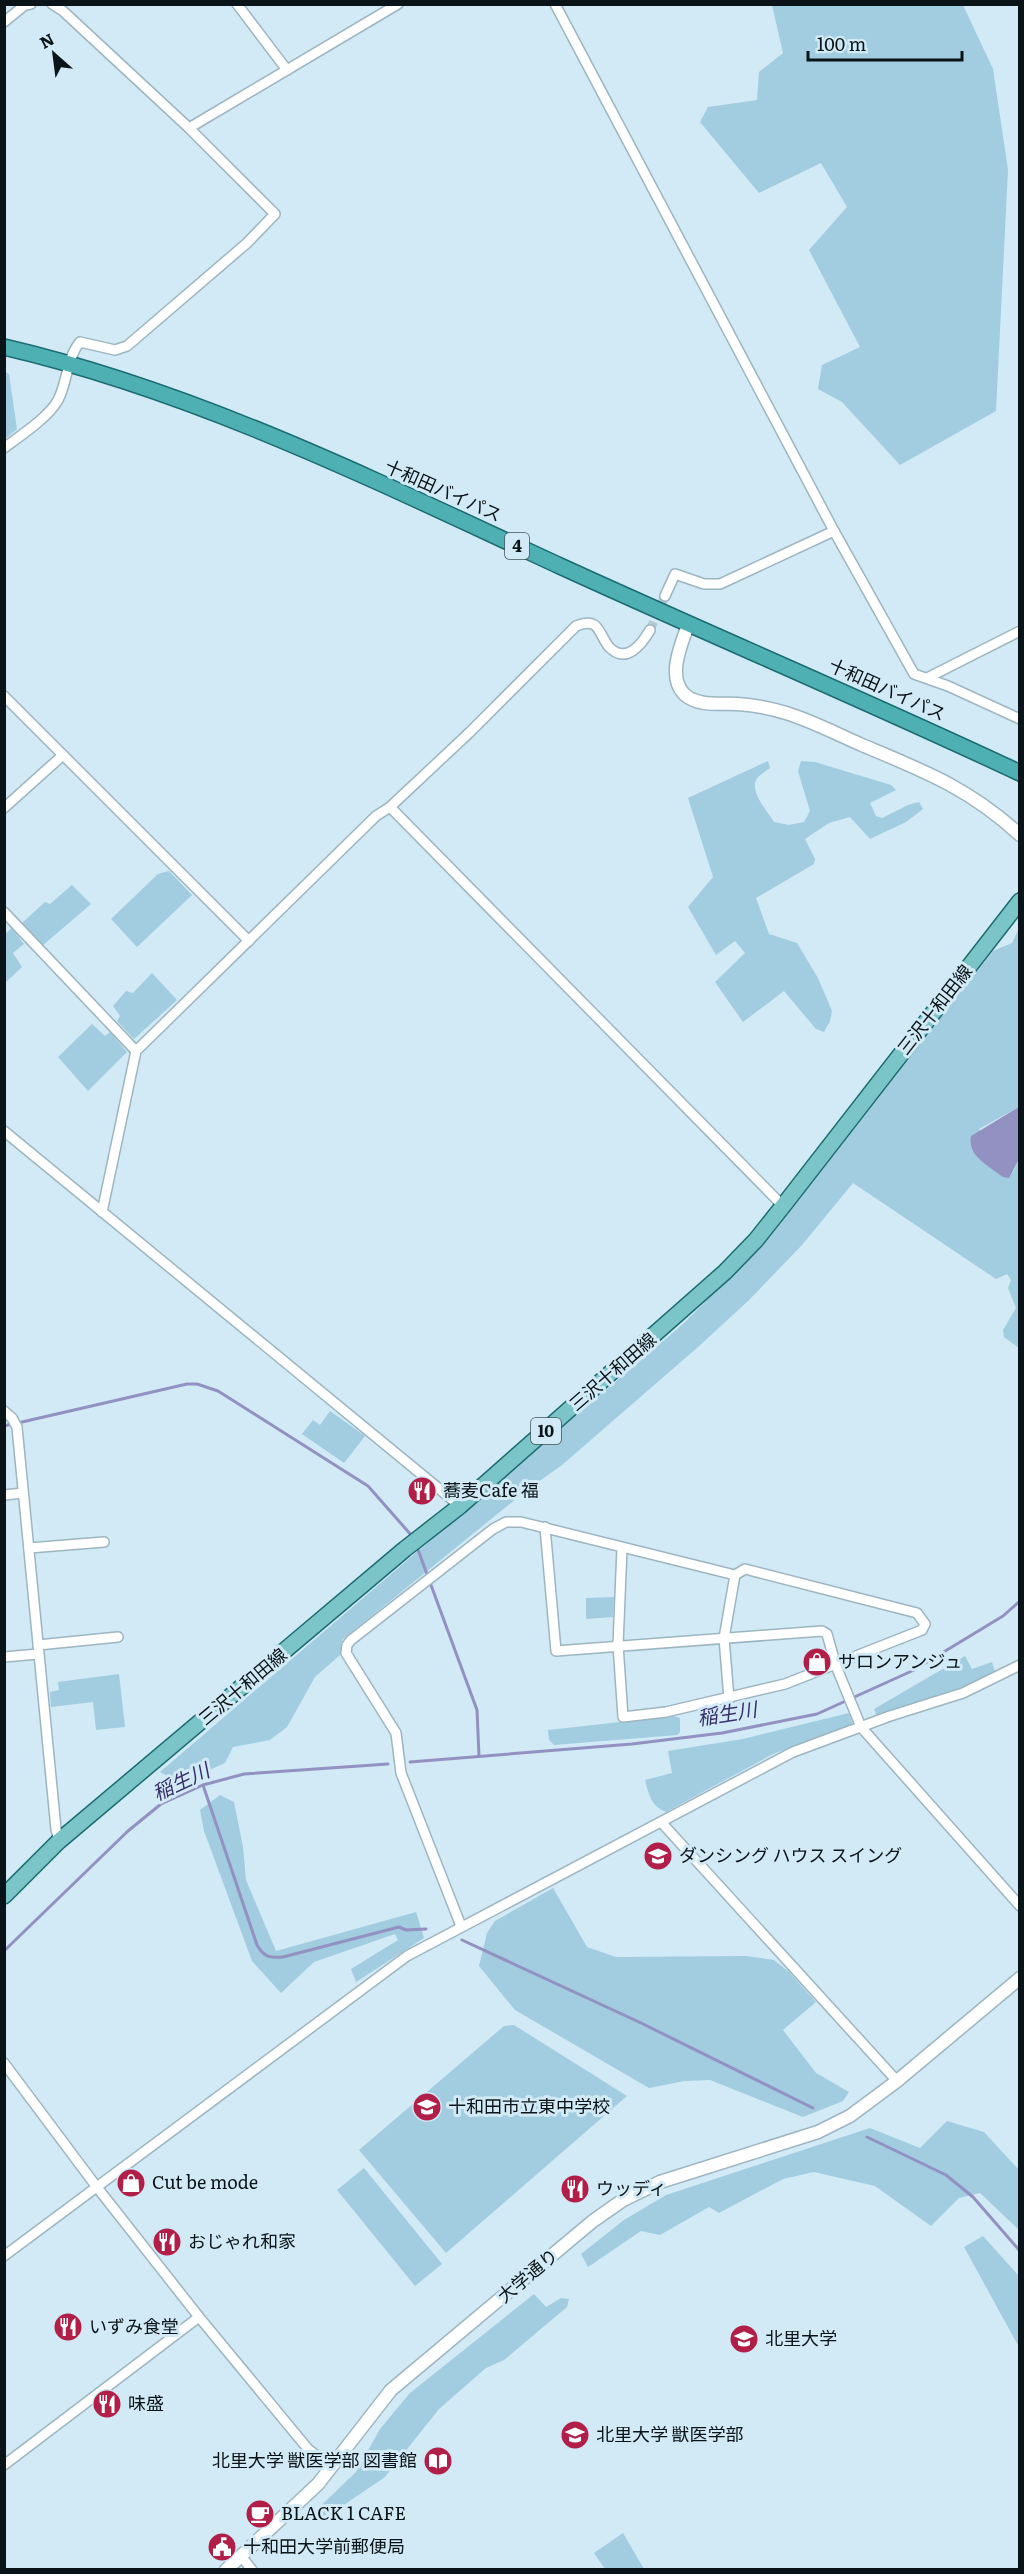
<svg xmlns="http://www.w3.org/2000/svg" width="1024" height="2574" font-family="Literata,'Noto Sans JP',serif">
<rect width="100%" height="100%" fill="#d1eaf6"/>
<g fill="#a2ccdf">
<path d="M772 5H963L993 69 1008 170 996 411 900 465 842 402 818 389 822 365 860 347 809 250 847 207 821 163 759 193 700 122 708 107 757 100 759 72 783 53Z"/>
<path d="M5 372 9 374 17 429 5 439Z"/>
<path d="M768 761 770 768C766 771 761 774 758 777 747 789 768 812 774 822L789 825 804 822 810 811 798 771 801 761 815 762 891 785 896 790 870 803 876 816 882 818 908 805 919 802 923 809 906 822 870 839 850 817 829 823 805 839 815 859 814 864 756 898 769 934 797 943 818 978 832 1011 830 1021 824 1032 816 1029 784 991 743 1022 715 982 745 953 735 941 716 955 688 907 713 877 688 798Z"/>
<path d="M169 871 192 895 137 947 111 919 158 874Z"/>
<path d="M72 885 91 904 42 946 21 924 45 902 50 904Z"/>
<path d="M12 928 24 944 13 953 22 967 5 983V934Z"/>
<path d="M1019 928V1107L979 1129 1013 1172 1019 1159V1348L1004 1337 1003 1330 1016 1308 1008 1288 1011 1280 1007 1274 996 1279 853 1183 802 1245 748 1301 698 1347 562 1465 527 1490 342 1640 340 1655 315 1677 287 1727 270 1740 233 1747 225 1763 180 1783 160 1772 683 1324 769 1238 993 951 1012 943Z"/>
<path d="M152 973 177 1000 134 1039 117 1021 120 1016 113 1006 126 991 133 993Z"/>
<path d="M92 1024 105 1036 110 1032 127 1052 88 1091 58 1057Z"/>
<path d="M330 1411 365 1436 344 1463 302 1434 313 1420 320 1425Z"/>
<path d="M614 1597 613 1617 586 1619V1598Z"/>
<path d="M965 1656 972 1669 992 1662 995 1672 955 1690 877 1717 874 1709Z"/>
<path d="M119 1674 125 1727 96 1730 93 1702 51 1707 50 1692 59 1690 58 1682Z"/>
<path d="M849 1713 853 1725 773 1754 666 1812C651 1806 649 1795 645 1780L672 1773 668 1751 743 1739Z"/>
<path d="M674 1716 680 1718V1732L677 1735 554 1745 549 1740 548 1730Z"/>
<path d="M220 1795 234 1802 243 1847 246 1880 276 1951 416 1912 424 1938 356 1982 351 1969 398 1940 395 1934 314 1962 281 1993 252 1961 204 1831 200 1810Z"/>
<path d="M553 1888 587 1947 616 1957 746 1956 774 1960 789 1972 816 2002 783 2030 816 2073 849 2092 843 2101 803 2117 710 2080 684 2081 649 2088 515 2010 479 1966 487 1933 495 1921Z"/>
<path d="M514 2025 627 2096 446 2253 359 2150 504 2026Z"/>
<path d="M947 2121 984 2132 1019 2170V2230L980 2193 959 2198 931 2226 875 2186 814 2172 783 2179 719 2213 709 2207 660 2235 641 2231 588 2267 581 2254 624 2220 666 2195 870 2128 920 2148Z"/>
<path d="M364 2168 442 2264 415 2286 337 2190Z"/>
<path d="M983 2236 1019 2276V2347L964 2247Z"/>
<path d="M534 2294 546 2307 561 2298 569 2299 567 2307 504 2360 486 2368 439 2409 385 2477 326 2517 308 2518 356 2472 380 2429 410 2393Z"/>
<path d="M623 2533 644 2569H605L594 2553Z"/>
</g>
<path fill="#9291c1" d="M1019 1107V1159L1009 1178 1003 1177C989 1166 967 1156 971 1136Z"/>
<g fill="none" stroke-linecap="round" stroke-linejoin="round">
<g stroke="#9291c1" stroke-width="3">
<path d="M22 1422 187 1384H197L218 1391 368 1486 412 1536"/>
<path d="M4 1426 8 1425"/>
<path d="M417 1547 477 1710 479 1756"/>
<path d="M410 1762 632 1744 722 1733 817 1714 914 1670 1003 1616 1020 1601"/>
<path d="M203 1785 257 1945C264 1957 269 1958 283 1957L399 1927 406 1930 426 1929"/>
<path d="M462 1940 639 2022 813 2108"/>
<path d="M4 1951 128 1831 161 1804 203 1785 244 1774 388 1764"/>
<path d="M867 2137 946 2175 973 2197 1020 2251"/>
</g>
<path stroke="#b3cad5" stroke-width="9" stroke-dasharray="9 4.5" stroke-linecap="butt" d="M650 630 665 596"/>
<g stroke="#9db5c1" stroke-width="12">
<g id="minor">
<path d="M237 4 287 70"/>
<path d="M555 4 834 531 914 674 948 686 1020 719"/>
<path d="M4 22 25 5 31 4"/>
<path d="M189 128 398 4"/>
<path d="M4 448C20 436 49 417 58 400 68 381 66 359 80 342L115 350 127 346 247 243 275 214 189 128 63 11 52 4"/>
<path d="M665 596 675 574 704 584H720L834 531"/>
<path d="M927 678 1020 631"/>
<path d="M4 696 249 941"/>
<path d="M390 807 783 1206"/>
<path d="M4 808 63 755"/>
<path d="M4 912 136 1051"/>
<path d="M4 1131 460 1506"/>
<path d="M102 1212 136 1051 376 816 390 807 470 732 576 626C601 616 598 635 610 648 627 664 642 644 650 630"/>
<path d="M4 1411 12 1418 17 1427 56 1829 59 1841"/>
<path d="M4 1495 23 1493"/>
<path d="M545 1527 556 1651 822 1631 827 1634 836 1666 861 1727 1020 1906"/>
<path d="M29 1548 104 1542"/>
<path d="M622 1548 618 1645 623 1717 666 1712 785 1684 922 1630 925 1624 917 1613 745 1569 735 1575"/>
<path d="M38 1645 118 1637"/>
<path d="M4 1657 38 1654"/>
<path d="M661 1822 897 2081"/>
<path d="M461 1926 401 1773 396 1733 346 1653 347 1645 351 1640 493 1529 506 1522H521L735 1575 724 1638 729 1699"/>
<path d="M4 2063 96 2186 199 2317 308 2449 331 2467"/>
<path d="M4 2256 407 1956 793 1752 890 1716 963 1693 1020 1665"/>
<path d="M4 2465 199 2317"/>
<path d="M241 2556 252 2570"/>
</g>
</g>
<g stroke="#9db5c1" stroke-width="15">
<g id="tertiary">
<path d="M688 625C681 645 667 676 684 694 698 707 720 703 737 704 753 705 770 708 786 713 812 721 837 734 862 745 924 771 969 788 1020 835"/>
<path d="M226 2570 318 2484 391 2390 593 2221 623 2200 660 2182 818 2132 850 2116 897 2081 1020 1978"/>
</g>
</g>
<g stroke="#1a6c71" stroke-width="18">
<path id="primary" d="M4 1896 59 1841 405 1549 460 1506 725 1272 756 1240 783 1206 1020 901"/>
</g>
<g stroke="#1a6c71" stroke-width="18">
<path id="trunk" d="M4 347C198 392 380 483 560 566 713 636 867 701 1020 773"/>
</g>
<use href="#minor" stroke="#fff" stroke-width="9"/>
<use href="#tertiary" stroke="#fff" stroke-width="12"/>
<use href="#primary" stroke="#7bc4c7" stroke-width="15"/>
<use href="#trunk" stroke="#4fb0b4" stroke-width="15"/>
</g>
<defs>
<g id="restaurant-disc" transform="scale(1.5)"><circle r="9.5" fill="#b11f48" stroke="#d1eaf6"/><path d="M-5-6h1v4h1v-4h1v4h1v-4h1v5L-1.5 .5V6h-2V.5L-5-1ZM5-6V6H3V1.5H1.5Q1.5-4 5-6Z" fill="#fff"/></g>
<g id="shop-disc" transform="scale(1.5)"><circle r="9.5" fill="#b11f48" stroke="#d1eaf6"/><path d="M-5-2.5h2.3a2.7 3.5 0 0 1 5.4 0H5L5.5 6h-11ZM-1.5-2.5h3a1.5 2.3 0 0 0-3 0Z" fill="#fff"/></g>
<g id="school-disc" transform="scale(1.5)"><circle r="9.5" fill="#b11f48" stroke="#d1eaf6"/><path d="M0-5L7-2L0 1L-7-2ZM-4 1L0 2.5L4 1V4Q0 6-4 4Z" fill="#fff"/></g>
<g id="university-disc" transform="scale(1.5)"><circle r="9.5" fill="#b11f48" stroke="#d1eaf6"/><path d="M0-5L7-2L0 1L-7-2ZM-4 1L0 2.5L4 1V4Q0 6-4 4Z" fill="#fff"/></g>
<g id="library-disc" transform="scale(1.5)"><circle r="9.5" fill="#b11f48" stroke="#d1eaf6"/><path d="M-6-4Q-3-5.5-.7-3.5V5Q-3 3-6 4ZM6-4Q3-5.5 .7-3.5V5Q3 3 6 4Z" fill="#fff"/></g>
<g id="cafe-disc" transform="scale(1.5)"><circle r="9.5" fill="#b11f48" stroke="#d1eaf6"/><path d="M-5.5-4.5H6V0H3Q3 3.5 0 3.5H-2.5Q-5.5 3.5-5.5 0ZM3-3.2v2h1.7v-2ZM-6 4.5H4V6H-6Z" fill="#fff"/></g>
<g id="civic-disc" transform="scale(1.5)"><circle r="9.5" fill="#b11f48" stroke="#d1eaf6"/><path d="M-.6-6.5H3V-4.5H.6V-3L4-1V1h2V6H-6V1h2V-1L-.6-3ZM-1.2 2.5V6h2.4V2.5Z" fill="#fff"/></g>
</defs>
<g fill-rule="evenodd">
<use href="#restaurant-disc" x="422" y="1491"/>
<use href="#shop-disc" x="817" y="1662"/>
<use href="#school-disc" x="658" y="1856"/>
<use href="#school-disc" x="427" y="2107"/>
<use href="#shop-disc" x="131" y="2183"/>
<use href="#restaurant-disc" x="575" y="2189"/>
<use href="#restaurant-disc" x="167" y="2242"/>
<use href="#restaurant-disc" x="68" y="2327"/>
<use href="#university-disc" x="744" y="2339"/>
<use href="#restaurant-disc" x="107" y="2404"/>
<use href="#university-disc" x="575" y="2435"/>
<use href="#library-disc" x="438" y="2461"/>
<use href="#cafe-disc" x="260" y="2514"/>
<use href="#civic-disc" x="222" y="2547"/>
</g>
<g text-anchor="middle" stroke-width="6" stroke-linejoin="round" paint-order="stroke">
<g fill="#d1eaf6" stroke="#46545a" stroke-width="1.5">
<rect x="505" y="533" width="24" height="26" rx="4.5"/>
<rect x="531" y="1418" width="30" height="26" rx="4.5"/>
</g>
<g font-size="16" font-weight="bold" fill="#0a1317">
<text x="517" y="552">4</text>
<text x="546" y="1437">10</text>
</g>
<g font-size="18" fill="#0a1317" stroke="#d1eaf6">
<text transform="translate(443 491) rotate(24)" y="6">十和田バイパス</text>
<text transform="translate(887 690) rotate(24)" y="6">十和田バイパス</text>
<text transform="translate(935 1010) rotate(-52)" y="6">三沢十和田線</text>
<text transform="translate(613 1372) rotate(-41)" y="6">三沢十和田線</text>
<text transform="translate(243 1687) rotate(-40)" y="6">三沢十和田線</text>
<text transform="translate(528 2276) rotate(-40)" y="6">大学通り</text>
</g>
<g font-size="18" fill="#0a1317" stroke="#d1eaf6" text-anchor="start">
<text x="443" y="1497">蕎麦Cafe 福</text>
<text x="838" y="1668">サロンアンジュ</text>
<text x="679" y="1862">ダンシング ハウス スイング</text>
<text x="448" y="2113">十和田市立東中学校</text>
<text x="152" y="2189">Cut be mode</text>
<text x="596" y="2195">ウッディ</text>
<text x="188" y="2248">おじゃれ和家</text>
<text x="89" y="2333">いずみ食堂</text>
<text x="765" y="2345">北里大学</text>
<text x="128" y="2410">味盛</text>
<text x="596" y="2441">北里大学 獣医学部</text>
<text x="417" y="2467" text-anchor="end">北里大学 獣医学部 図書館</text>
<text x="281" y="2520">BLACK 1 CAFE</text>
<text x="243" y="2553">十和田大学前郵便局</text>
</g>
<g font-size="20" font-style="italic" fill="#37306c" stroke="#d1eaf6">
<text transform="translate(727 1714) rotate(-9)" y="7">稲生川</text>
<text transform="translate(181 1782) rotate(-25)" y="7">稲生川</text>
</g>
</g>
<rect width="1024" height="2574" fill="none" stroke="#0a1317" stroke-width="12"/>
<g transform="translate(54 54) rotate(332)" stroke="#d1eaf6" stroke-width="4.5" paint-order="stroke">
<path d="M0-4.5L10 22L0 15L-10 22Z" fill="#0a1317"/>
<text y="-9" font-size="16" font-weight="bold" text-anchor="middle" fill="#0a1317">N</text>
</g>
<path d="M808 51v9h154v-9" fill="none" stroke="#0a1317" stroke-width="3"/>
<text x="817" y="51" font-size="18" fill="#0a1317" stroke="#d1eaf6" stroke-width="4.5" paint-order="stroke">100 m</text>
</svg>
